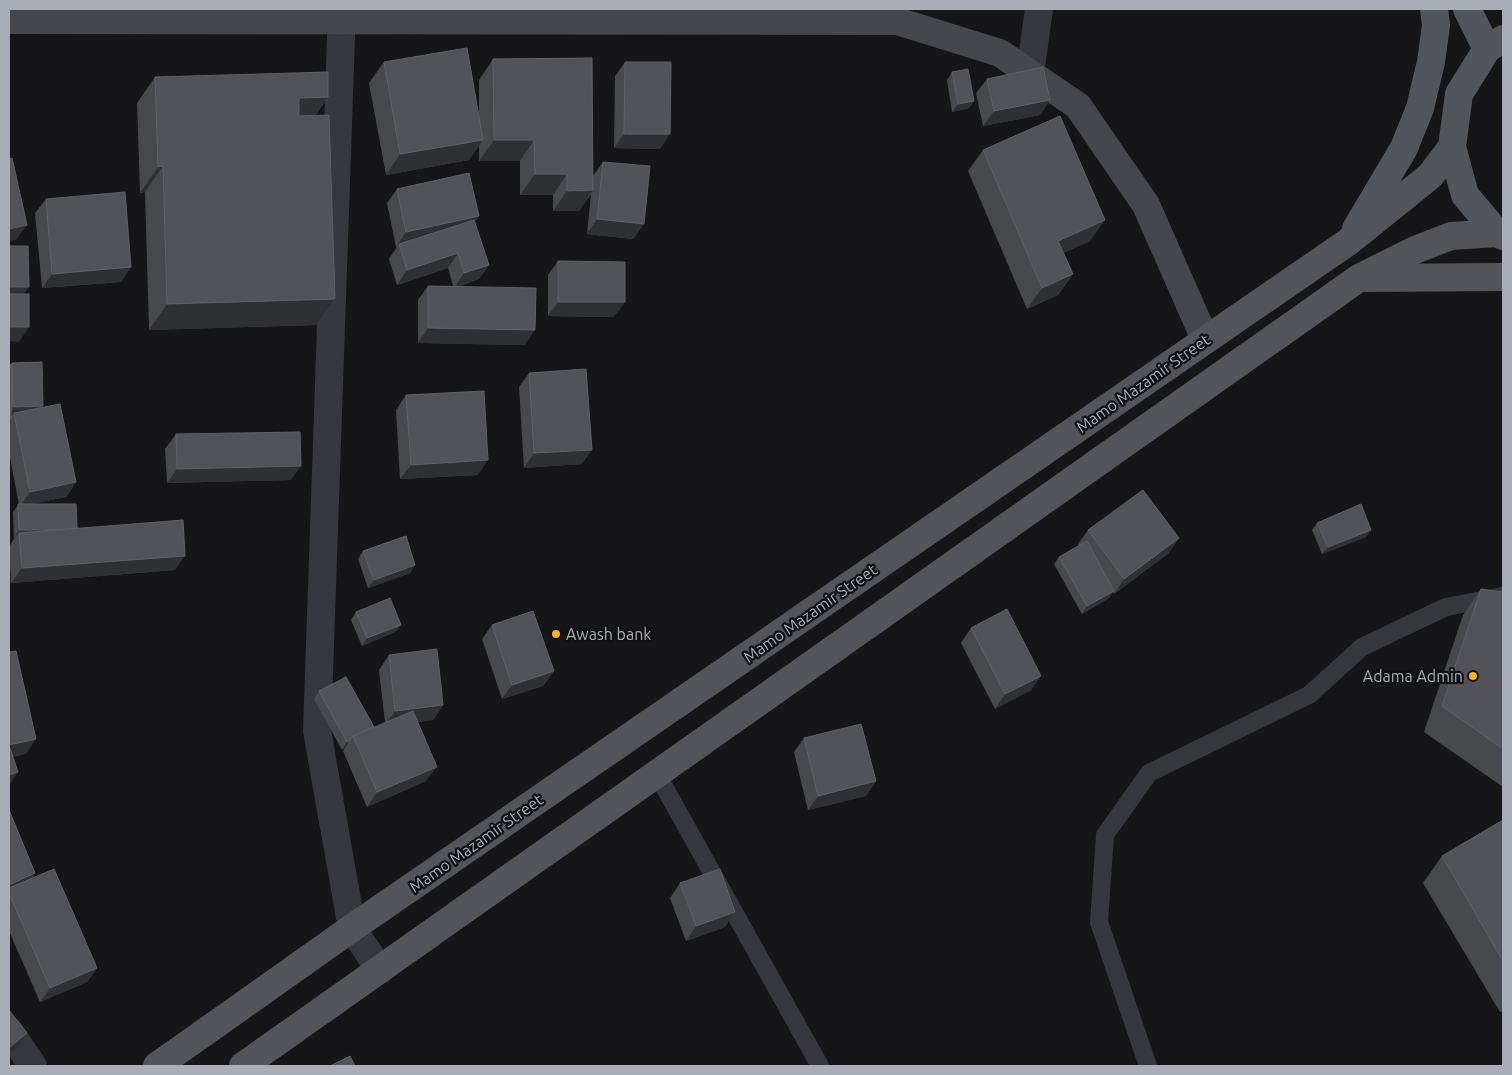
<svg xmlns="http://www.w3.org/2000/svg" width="1512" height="1075" font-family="Ubuntu,sans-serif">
<rect width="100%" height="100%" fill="#161618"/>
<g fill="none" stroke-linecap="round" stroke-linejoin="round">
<g stroke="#37383d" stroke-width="18">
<path d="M657 774 820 1066"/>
<path d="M1148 1066 1099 922 1105 835 1149 773 1309 695 1362 647 1446 607 1503 596"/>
</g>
<g stroke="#37383d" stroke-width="28">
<path d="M342 9 317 731 352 928 380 970"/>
<path d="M1030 73 1039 9"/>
<path d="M9 1031 33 1066"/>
</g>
<path stroke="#45474d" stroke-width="28" d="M9 20 897 21 1000 53 1078 106 1146 205 1205 339"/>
<g stroke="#53555c" stroke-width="28">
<path d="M1467 9 1487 49"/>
<path d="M1503 39 1487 49 1459 94 1452 147 1465 195 1497 233 1503 236"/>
<path d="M1356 229 1404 148 1420 108 1431 62 1436 25 1434 9"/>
<path d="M1366 278 1503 277"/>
<path d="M157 1066 352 928 1348 242 1430 176 1452 147"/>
<path d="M243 1066 1359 278 1415 250 1451 236 1497 233"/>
</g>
</g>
<g fill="#47494d">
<path d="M493 59 593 176 603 162 644 224 633 239 587 234 591 194 579 211H553V195H520V161H479V145L469 160 386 175 369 83 384 62 479 115V80Z"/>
<path d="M625 62 660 149 614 148 615 76Z"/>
<path d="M952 72 974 101 969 108 952 112 947 80Z"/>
<path d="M155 77 328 97 315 116 335 299 316 325 149 330 145 192 140 193 137 103Z"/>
<path d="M987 79 1050 100 1040 115 983 126 976 93Z"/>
<path d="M983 150 1090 241 1063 253 1073 274 1058 295 1027 309 968 171Z"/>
<path d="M397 189 479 216 475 222 489 265 479 279 457 287 525 345 418 343V300L428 286H453L448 268 397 285 389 259 397 247H396L387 203Z"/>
<path d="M46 199 131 267 121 282 42 288 35 213Z"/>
<path d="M558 261 614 317 548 316V275Z"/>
<path d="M12 363 42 407 76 482 66 497 31 504 77 528 175 570 11 583 9 547 15 537 14 538 13 512 19 504 9 453V364H11Z"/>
<path d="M529 373 582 464 524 468 519 387Z"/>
<path d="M406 395 478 475 400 479 396 410Z"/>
<path d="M176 434 291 480 167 483 165 449Z"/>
<path d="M1317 523 1371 530 1366 537 1322 554 1312 530Z"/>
<path d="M1088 530 1169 553 1114 594 1113 592 1109 598 1082 614 1054 564 1059 557 1079 546 1078 544Z"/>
<path d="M363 551 415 565 410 573 368 588 358 559Z"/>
<path d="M1481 589 1503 592V787L1424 732 1463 615Z"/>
<path d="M356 612 401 625 395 632 362 646 351 620Z"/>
<path d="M492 625 554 671 543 686 502 699 482 639Z"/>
<path d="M971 628 1041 676 1031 690 995 709 961 643Z"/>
<path d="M389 655 443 705 433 720 418 722 426 781 367 807 343 751 345 748 342 750 314 699 319 691 374 727 385 723 379 670Z"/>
<path d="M804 738 876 781 866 796 808 810 794 752Z"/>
<path d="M9 810 35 873 32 879 97 968 87 982 40 1002 9 931Z"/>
<path d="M1503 820V1011L1500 1012 1423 883 1442 856Z"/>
<path d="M680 883 725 927 686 941 670 898Z"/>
</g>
<g fill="#2f3033">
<path d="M328 97 310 123 280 124 299 98Z"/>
<path d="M1050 100 1040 115 983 126 994 111Z"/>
<path d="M974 101 969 108 952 112 958 104Z"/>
<path d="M624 134H670L660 149 614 148Z"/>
<path d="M483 140 469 160 386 175 400 154Z"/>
<path d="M494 140H534L520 161H479Z"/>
<path d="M163 166 145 192 140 193 158 167Z"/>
<path d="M535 174H567L553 195H520Z"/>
<path d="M593 190 579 211H553L567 191Z"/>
<path d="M479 216 469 231 399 244 396 247 406 232Z"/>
<path d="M597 219 644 224 633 239 587 234Z"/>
<path d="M1105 220 1090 241 1043 262 1058 241Z"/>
<path d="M27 225 16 240 9 241V229Z"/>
<path d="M458 253 448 268 397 285 407 270Z"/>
<path d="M489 265 479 279 454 288 464 273Z"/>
<path d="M131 267 121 282 42 288 52 274Z"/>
<path d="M1073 274 1058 295 1027 309 1042 288Z"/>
<path d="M9 287H29L19 301H9Z"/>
<path d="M335 299 316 325 149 330 167 304Z"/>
<path d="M558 302H625L614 317 548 316Z"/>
<path d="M9 327H29L19 342 9 341Z"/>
<path d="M428 328 535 330 525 345 418 343Z"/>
<path d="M43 406 38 414 14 413 13 415H9V414L13 407Z"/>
<path d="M592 450 582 464 524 468 534 453Z"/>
<path d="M488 460 478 475 400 479 411 465Z"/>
<path d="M301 466 291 480 167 483 177 469Z"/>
<path d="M76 482 66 497 20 506 30 492Z"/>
<path d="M19 530H77L19 533 14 538Z"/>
<path d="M1371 530 1366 537 1322 554 1328 547Z"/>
<path d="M1179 538 1169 553 1114 594 1124 579Z"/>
<path d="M185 556 175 570 11 583 22 568Z"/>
<path d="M415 565 410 573 368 588 374 580Z"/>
<path d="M1114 591 1109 598 1082 614 1087 606Z"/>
<path d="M401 625 395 632 362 646 367 638Z"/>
<path d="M554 671 543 686 502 699 512 685Z"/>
<path d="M1041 676 1031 690 995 709 1005 694Z"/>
<path d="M443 705 433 720 385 726 395 711Z"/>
<path d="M36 739 26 754 9 758V745Z"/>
<path d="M350 740 345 748 342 750 347 742Z"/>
<path d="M437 767 426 781 367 807 377 792Z"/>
<path d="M18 772 9 785V775Z"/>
<path d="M876 781 866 796 808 810 818 796Z"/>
<path d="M35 873 25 888 9 893V885Z"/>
<path d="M735 912 725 927 686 941 696 926Z"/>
<path d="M97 968 87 982 40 1002 50 988Z"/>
<path d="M27 1033 17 1048 9 1054V1048Z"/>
</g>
<g fill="#525359" stroke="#5f6168">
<path d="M467 48 483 140 400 154 384 62Z"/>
<path d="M592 58 593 190 567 191V174H535L534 140H494L493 59Z"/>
<path d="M625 62H671L670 134H624Z"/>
<path d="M1043 67 1050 100 994 111 987 79Z"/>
<path d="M968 69 974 101 958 104 952 72Z"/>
<path d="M328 72V97L299 98V116L329 115 335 299 167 304 163 166 158 167 155 77Z"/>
<path d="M1060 116 1105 220 1058 241 1073 274 1042 288 983 150Z"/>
<path d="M12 158 27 225 9 229V159Z"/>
<path d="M603 162 650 166 644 224 597 219Z"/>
<path d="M469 173 479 216 406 232 397 189Z"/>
<path d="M125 192 131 267 52 274 46 199Z"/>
<path d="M474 220 489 265 464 273 458 253 407 270 399 244Z"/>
<path d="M9 246H28L29 287H9Z"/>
<path d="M558 261 625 262V302H558Z"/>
<path d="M428 286 536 288 535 330 428 328Z"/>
<rect x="9" y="294" width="20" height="33"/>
<path d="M42 362 43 406 13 407 12 363Z"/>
<path d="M9 364 12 365 11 419H9Z"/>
<path d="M586 369 592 450 534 453 529 373Z"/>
<path d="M484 391 488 460 411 465 406 395Z"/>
<path d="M60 404 76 482 30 492 14 413Z"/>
<path d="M300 432 301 466 177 469 176 434Z"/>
<path d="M1143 490 1179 538 1124 579 1088 530Z"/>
<path d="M18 504H76L77 528 57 530H19Z"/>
<path d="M1361 504 1371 530 1328 547 1317 523Z"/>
<path d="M183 520 185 556 22 568 19 533Z"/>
<path d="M406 536 415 565 374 580 363 551Z"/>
<path d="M1087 541 1114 591 1087 606 1059 557Z"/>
<path d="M1481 589 1503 592V749L1442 706Z"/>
<path d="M390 598 401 625 367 638 356 612Z"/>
<path d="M1007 609 1041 676 1005 694 971 628Z"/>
<path d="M533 611 554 671 512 685 492 625Z"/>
<path d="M437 649 443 705 395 711 389 655Z"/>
<path d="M16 651 36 739 9 745V652Z"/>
<path d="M346 677 374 727 353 736 350 740 347 742 319 691Z"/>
<path d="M413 711 437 767 377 792 353 736Z"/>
<path d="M861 724 876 781 818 796 804 738Z"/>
<path d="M9 748H10L18 772 9 775Z"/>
<path d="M9 810 35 873 9 885Z"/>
<path d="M1503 820V961L1442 856Z"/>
<path d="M54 869 97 968 50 988 9 893V888Z"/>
<path d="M720 869 735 912 696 926 680 883Z"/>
<path d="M9 1010 27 1033 9 1048Z"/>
<path d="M350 1056 355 1066H330Z"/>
</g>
<g fill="#f2b134" stroke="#111113" stroke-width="2">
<circle cx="556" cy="634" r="5"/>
<circle cx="1473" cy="676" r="5"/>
</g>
<g text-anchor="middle" stroke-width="4.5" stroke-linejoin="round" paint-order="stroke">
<g font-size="16" fill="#a8adb8" stroke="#111113">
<text transform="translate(1143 383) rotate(-35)" y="6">Mamo Mazamir Street</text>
<text transform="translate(810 613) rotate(-35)" y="6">Mamo Mazamir Street</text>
<text transform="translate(476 843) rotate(-35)" y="6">Mamo Mazamir Street</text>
</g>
<g font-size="16" fill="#a8adb8" stroke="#111113" text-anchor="start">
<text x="566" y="640">Awash bank</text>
<text x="1463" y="682" text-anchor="end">Adama Admin</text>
</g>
</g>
<rect width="1512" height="1075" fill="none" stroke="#a8adb8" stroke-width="20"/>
</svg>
